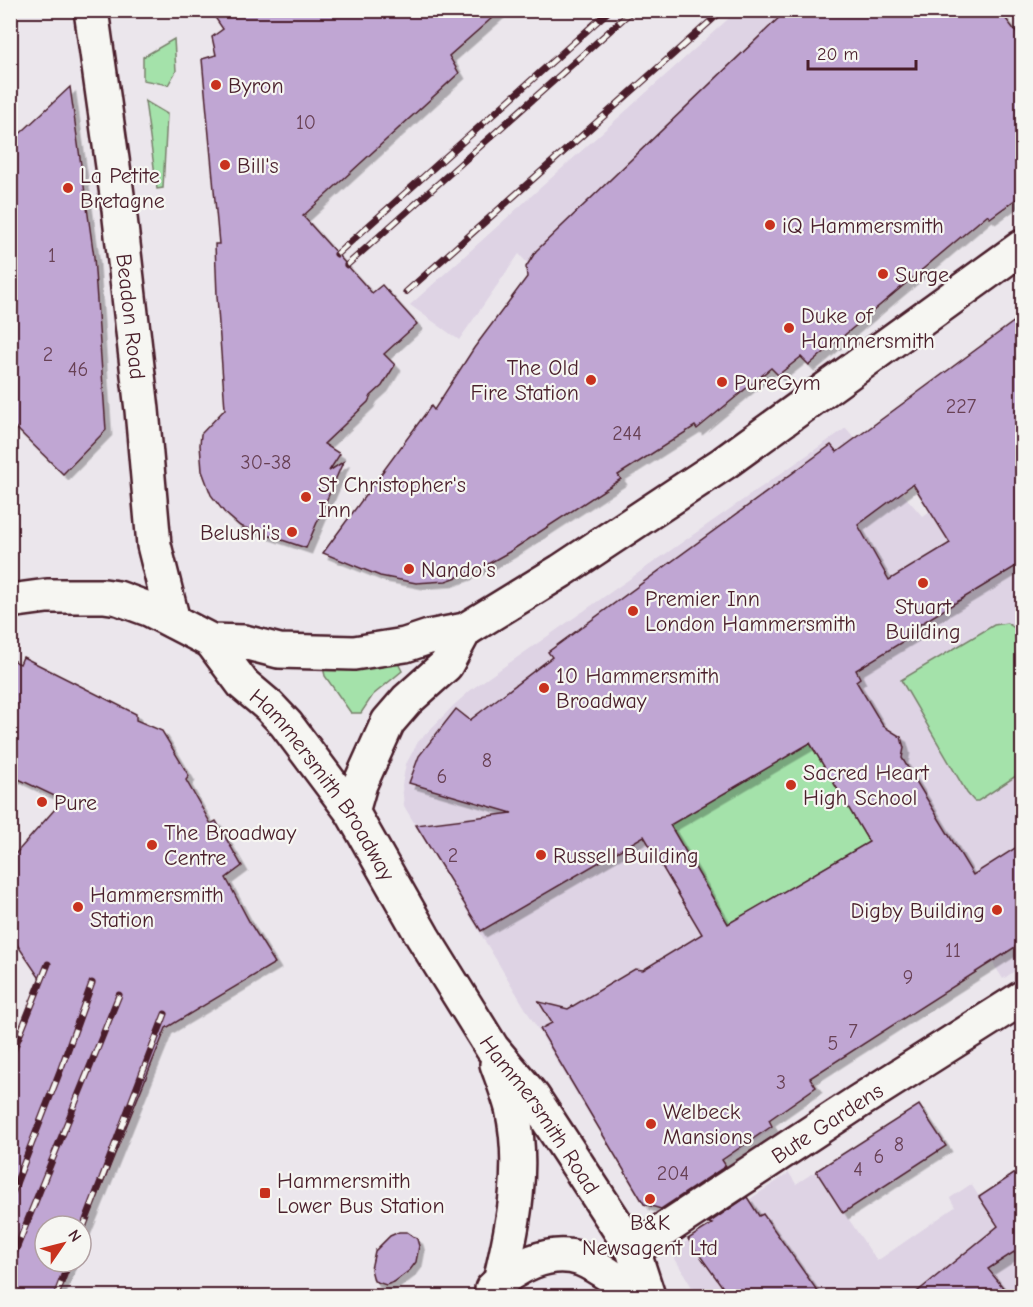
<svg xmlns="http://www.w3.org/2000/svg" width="1033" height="1307" font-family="'Comic Neue',sans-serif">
<defs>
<filter id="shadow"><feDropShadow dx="5.5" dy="5.5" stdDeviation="0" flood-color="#0004"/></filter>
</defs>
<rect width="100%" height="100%" fill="#ebe6ec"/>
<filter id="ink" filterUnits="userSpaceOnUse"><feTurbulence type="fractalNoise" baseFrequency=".0167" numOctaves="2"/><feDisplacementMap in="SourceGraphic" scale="12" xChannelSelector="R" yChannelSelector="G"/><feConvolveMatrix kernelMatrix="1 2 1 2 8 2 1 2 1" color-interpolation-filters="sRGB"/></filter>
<g filter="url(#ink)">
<g fill="#ded3e4">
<path d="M737 11H787L528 264 519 254 459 340 410 305Z"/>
<path d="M846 428 923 517 1022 449V966L1003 979 946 888 715 1041 774 1128 727 1160 669 1072 594 1123 404 806 402 785 406 764 418 742 453 706 472 689Z"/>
<path d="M816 1171 877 1261 955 1207 950 1198 971 1184 1007 1240 1022 1254V1296H697L671 1252 789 1173 796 1184Z"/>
</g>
<g fill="#a4e2aa" stroke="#77806a" stroke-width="1.5">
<path d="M174 39 176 71 168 85 143 80V57Z"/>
<path d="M145 101 167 114 163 188 157 189Z"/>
<path d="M1007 623 1016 629 1022 641V772L978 801H974L967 793 901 680 994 625Z"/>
<path d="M397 661 402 671 373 695 361 713H351L325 676 323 667 365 668Z"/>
<path d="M810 743 869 842 728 924 670 825Z"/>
</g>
<g fill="#c0a6d3" stroke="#4a1f2b" stroke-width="1.5" fill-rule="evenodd" filter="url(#shadow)">
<path d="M210 10H501L449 56 459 73 303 216 372 293 382 285 417 324 384 354 395 365 382 386 371 396 368 402 324 444 340 454 329 471 343 462 306 548 240 526 224 512 211 495 202 471 200 445 201 434 225 409 217 296 215 244H219L202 59 216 55 212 37 223 29Z"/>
<path d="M787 10H999L1023 41V194L990 218 987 215 809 365 801 357 778 375 771 368 697 429 695 426 618 475 621 479 509 552 486 565 466 574 446 581 416 583 380 576 323 553 431 406 434 410 474 348 527 277 526 267 536 251Z"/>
<path d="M70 87 94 257 106 430 63 474 10 422V143Z"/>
<path d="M1023 315V562L917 626 920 631 856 670 860 678 856 681 883 726 901 737 904 748 902 758 973 875 1023 843V942L810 1078 816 1087 769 1120 772 1126 722 1160 726 1166 661 1209 644 1204 540 1029 552 1023 539 1002 568 1009 635 969 643 970 702 934 644 836 481 931 416 825 512 813 409 783 419 756 456 709 470 720 552 657 548 652 831 445 837 452ZM913 484 950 543 889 580 858 525ZM810 743 869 842 728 924 670 825Z"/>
<path d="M23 657 136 714V720L162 731 189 776 186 780 211 824 216 821 242 866 226 878 250 923 275 963 166 1028 81 1238V1226H45V1262H71L57 1296H10V1057L41 980 10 934V860L63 800 10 775V659L20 664Z"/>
<path d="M919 1105 946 1146 843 1213 816 1171Z"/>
<path d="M1023 1168V1264L1014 1252 988 1269 1010 1296H912L998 1226 979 1197Z"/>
<path d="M747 1197 759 1216 763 1214 821 1296H729L688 1239 712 1224 709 1223Z"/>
<path d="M399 1232H407L417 1239 419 1246 416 1262 410 1270 394 1282 386 1285 374 1281 371 1269 375 1251 390 1236Z"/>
</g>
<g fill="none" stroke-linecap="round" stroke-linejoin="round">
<g stroke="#4a1f2b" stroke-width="38">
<g id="street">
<path id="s1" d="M633 1250 858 1102 1022 998"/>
</g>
</g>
<g stroke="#4a1f2b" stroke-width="38">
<g id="primary">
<path id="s2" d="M91 10 119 209 142 410 154 545 173 621"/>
<path d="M10 601 47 596H104L118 598 151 610 211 641 244 642 279 651 354 653 405 645 429 637 465 630 561 571 724 463 1022 247"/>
<path id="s3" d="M211 641 243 684 269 706 286 724 352 812 423 937 492 1048 533 1097 633 1250 648 1296"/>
<path d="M352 812 360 784 388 722 407 700 446 665 465 630"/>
<path d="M497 1064C502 1078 508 1093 512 1108 525 1166 514 1224 500 1281"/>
<path d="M492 1289C513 1267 550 1248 581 1259 594 1264 606 1273 618 1281 627 1287 637 1291 647 1296"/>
</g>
</g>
<use href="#street" stroke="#f6f6f2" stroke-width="33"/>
<use href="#primary" stroke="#f6f6f2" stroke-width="33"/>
<g stroke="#4a1f2b" stroke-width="7">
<g id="rail">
<path d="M337 254 610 10"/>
<path d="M347 265 633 10"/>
<path d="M406 292 723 10"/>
<path d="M10 1059 48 964"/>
<path d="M10 1199 60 1071 92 983"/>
<path d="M81 1233 165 1014"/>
<path d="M10 1264 119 995"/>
<path d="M56 1296 69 1262"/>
</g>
</g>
<use href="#rail" stroke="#f6f6f2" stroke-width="4.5" stroke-dasharray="14" stroke-linecap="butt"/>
</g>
</g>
<g fill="#c8321e" stroke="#f6f6f2" stroke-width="2">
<circle cx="216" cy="85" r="6"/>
<circle cx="225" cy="165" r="6"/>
<circle cx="68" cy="188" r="6"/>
<circle cx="770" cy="225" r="6"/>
<circle cx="883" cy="274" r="6"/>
<circle cx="789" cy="328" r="6"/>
<circle cx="591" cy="380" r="6"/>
<circle cx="722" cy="382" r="6"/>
<circle cx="306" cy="497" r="6"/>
<circle cx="292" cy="532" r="6"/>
<circle cx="409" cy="569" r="6"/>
<circle cx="923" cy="583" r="6"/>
<circle cx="633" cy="611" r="6"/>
<circle cx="544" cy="688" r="6"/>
<circle cx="791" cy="785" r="6"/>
<circle cx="42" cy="802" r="6"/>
<circle cx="152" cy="845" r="6"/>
<circle cx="541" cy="855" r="6"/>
<circle cx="78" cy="907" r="6"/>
<circle cx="997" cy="910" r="6"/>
<circle cx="651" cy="1124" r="6"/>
<rect x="259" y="1187" width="12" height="12" rx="3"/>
<circle cx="650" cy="1199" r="6"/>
</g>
<g text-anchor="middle" stroke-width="4.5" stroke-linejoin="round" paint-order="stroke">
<g font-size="20" fill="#684155">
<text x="306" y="129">10</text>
<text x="52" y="262">1</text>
<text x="48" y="361">2</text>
<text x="78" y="376">46</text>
<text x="961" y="413">227</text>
<text x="627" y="440">244</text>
<text x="266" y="469">30-38</text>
<text x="487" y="767">8</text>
<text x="442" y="783">6</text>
<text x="453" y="862">2</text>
<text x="953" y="957">11</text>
<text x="908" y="984">9</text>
<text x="853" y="1038">7</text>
<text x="833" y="1050">5</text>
<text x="781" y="1089">3</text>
<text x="899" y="1151">8</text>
<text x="879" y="1163">6</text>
<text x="858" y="1176">4</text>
<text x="673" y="1180">204</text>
</g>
<g font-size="22" fill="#4a1f2b" stroke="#f6f6f2" text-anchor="start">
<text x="228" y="93">Byron</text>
<text x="237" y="173">Bill's</text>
<text x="80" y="183">La Petite<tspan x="80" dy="25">Bretagne</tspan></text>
<text x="782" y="233">iQ Hammersmith</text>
<text x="895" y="282">Surge</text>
<text x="801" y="323">Duke of<tspan x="801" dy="25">Hammersmith</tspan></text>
<text x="579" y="375" text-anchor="end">The Old<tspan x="579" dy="25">Fire Station</tspan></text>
<text x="734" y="390">PureGym</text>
<text x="318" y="492">St Christopher's<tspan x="318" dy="25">Inn</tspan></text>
<text x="280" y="540" text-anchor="end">Belushi's</text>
<text x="421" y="577">Nando's</text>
<text x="645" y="606">Premier Inn<tspan x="645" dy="25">London Hammersmith</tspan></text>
<text x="923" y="614" text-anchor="middle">Stuart<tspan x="923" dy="25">Building</tspan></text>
<text x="556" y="683">10 Hammersmith<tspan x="556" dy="25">Broadway</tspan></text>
<text x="803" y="780">Sacred Heart<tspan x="803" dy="25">High School</tspan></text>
<text x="54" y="810">Pure</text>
<text x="164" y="840">The Broadway<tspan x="164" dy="25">Centre</tspan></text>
<text x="553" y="863">Russell Building</text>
<text x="90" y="902">Hammersmith<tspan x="90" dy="25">Station</tspan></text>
<text x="985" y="918" text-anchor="end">Digby Building</text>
<text x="663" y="1119">Welbeck<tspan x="663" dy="25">Mansions</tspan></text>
<text x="277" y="1188">Hammersmith<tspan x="277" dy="25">Lower Bus Station</tspan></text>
<text x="650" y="1230" text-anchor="middle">B&amp;K<tspan x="650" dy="25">Newsagent Ltd</tspan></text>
</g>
<g font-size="22" fill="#4a1f2b" stroke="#f6f6f2">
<text dy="8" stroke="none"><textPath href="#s2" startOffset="309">Beadon Road</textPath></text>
<text dy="8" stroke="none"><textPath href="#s3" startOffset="183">Hammersmith Broadway</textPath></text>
<text dy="8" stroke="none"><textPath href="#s3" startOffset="579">Hammersmith Road</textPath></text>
<text dy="8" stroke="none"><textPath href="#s1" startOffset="232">Bute Gardens</textPath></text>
</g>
</g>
<rect width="1033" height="1307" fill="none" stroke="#f6f6f2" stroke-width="36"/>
<rect x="18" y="18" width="997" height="1271" fill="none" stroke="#4a1f2b" stroke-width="2" filter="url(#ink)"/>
<g transform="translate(63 1244) rotate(55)"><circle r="28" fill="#f6f6f2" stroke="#b1a0a2" stroke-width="1.5"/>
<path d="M0-4.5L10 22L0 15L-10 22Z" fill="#c8321e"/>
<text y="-9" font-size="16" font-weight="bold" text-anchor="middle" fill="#4a1f2b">N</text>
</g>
<path d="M808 60v9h108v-9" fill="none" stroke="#4a1f2b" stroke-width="3"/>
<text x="817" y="60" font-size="18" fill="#4a1f2b" stroke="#f6f6f2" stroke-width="4.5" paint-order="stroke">20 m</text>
</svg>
